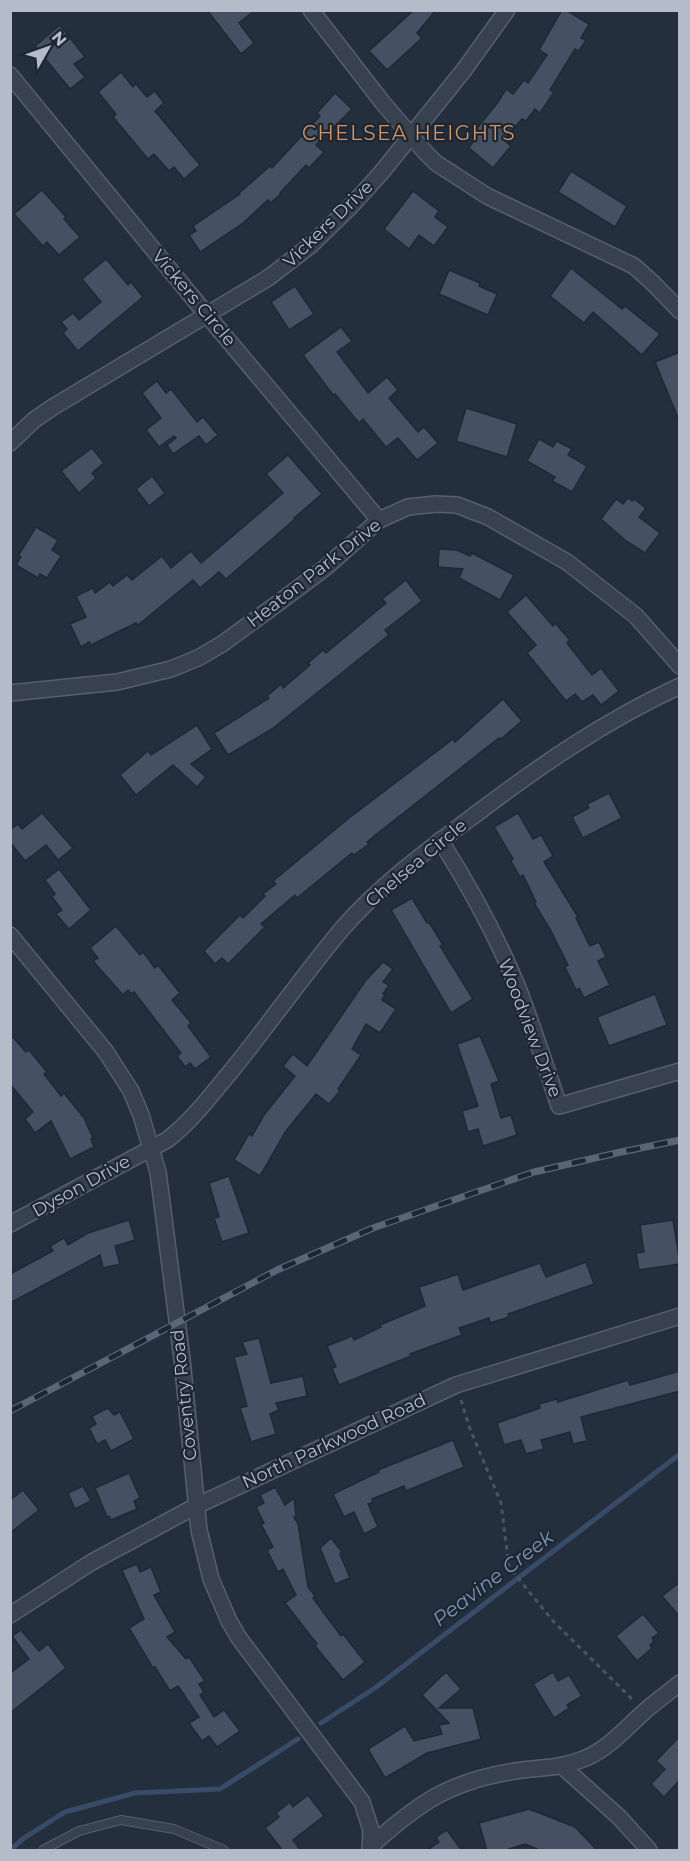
<svg xmlns="http://www.w3.org/2000/svg" width="690" height="1861" font-family="Montserrat,sans-serif">
<rect width="100%" height="100%" fill="#242f3e"/>
<g fill="none" stroke-linecap="round" stroke-linejoin="round">
<g stroke="#394c67" stroke-width="5">
<path d="M321 1723 375 1688 680 1454"/>
<path d="M10 1850 24 1838 65 1812 135 1793 220 1789 298 1739"/>
</g>
</g>
<g fill="#455162" stroke="#1f2835" stroke-width="1.5">
<path d="M207 10H255L239 23 254 43 241 54Z"/>
<path d="M414 10H436L417 33 422 38 387 70 369 51Z"/>
<path d="M562 10H566L589 24 581 38 586 40 579 51 575 49 550 90 554 92 540 113 535 109 526 121 522 119 504 140 511 146 493 168 469 148 477 135 474 132 498 102 506 89 513 94 524 80 528 83 547 55 539 50Z"/>
<path d="M60 25 85 57 74 64 85 77 70 89 35 46Z"/>
<path d="M121 72 133 87 136 84 147 97 155 91 164 103 155 111 200 165 184 179 174 167 169 171 154 154 148 159 113 117 116 114 98 92Z"/>
<path d="M335 93 352 109 316 145 324 152 309 168 306 165 280 193 281 194 270 203 268 200 243 223 200 252 189 235 196 231 193 226 240 194 239 193 270 166 272 168 320 116 317 113Z"/>
<path d="M571 171 627 206 615 227 558 192Z"/>
<path d="M42 190 66 217 64 219 80 237 59 255 47 242 43 246 14 214Z"/>
<path d="M413 191 439 211 435 217 448 227 434 246 419 235 409 249 384 229Z"/>
<path d="M106 259 128 285 131 282 143 297 78 351 63 333 67 329 61 322 73 313 79 320 101 302 82 279Z"/>
<path d="M571 268 622 309 625 306 660 334 642 355 593 312 584 323 550 296Z"/>
<path d="M449 270 480 283 479 286 497 294 488 315 439 294Z"/>
<path d="M295 286 314 314 289 330 271 302Z"/>
<path d="M341 327 352 341 337 352 368 393 387 377 398 390 389 398 418 432 424 427 438 443 417 460 398 438 386 447 363 419 359 423 335 394 333 395 303 355Z"/>
<path d="M680 352V420H679L655 362Z"/>
<path d="M157 381 166 393 171 389 197 422 203 417 218 435 206 445 199 436 173 454 167 445 176 438 174 436 159 447 146 430 161 418 142 393Z"/>
<path d="M466 408 517 424 507 457 456 441Z"/>
<path d="M539 439 553 447 557 441 572 449 568 455 587 466 572 492 552 481 555 477 527 461Z"/>
<path d="M92 448 104 463 92 473 96 478 79 493 61 471Z"/>
<path d="M288 455 322 494 294 518 295 519 226 579 219 572 200 588 193 580 138 625 136 623 91 645 89 642 81 647 70 624 86 617 76 596 93 588 95 593 110 582 113 586 127 575 132 580 162 556 171 568 191 551 201 563 283 493 266 474Z"/>
<path d="M152 476 165 493 149 506 136 489Z"/>
<path d="M628 498 632 501 634 499 646 508 639 517 660 533 645 553 626 541 601 519 616 499 623 504Z"/>
<path d="M36 527 58 540 52 550 61 556 47 578 40 574 38 578 16 565 21 557 18 556Z"/>
<path d="M439 549 457 550 470 556 472 553 514 575 500 600 459 578 463 569 438 567Z"/>
<path d="M406 580 422 601 385 630 389 635 272 729 228 755 214 733 269 698 267 696 281 684 283 688 310 665 308 663 323 650 326 653 386 603 382 599Z"/>
<path d="M526 595 553 626 555 623 570 640 567 643 592 675 601 668 619 691 601 705 593 695 582 702 575 694 566 701 527 653 536 645 507 612Z"/>
<path d="M503 699 522 721 501 739 499 738 378 833 367 842 369 844 354 855 352 853 297 898 295 895 261 924 265 927 228 964 222 958 215 964 204 951 240 915 243 918 265 896 263 894 276 884 273 881 349 818 453 739 455 742Z"/>
<path d="M197 725 212 749 191 764 206 777 197 787 173 765 136 795 120 775 148 751 151 755Z"/>
<path d="M609 793 622 818 583 838 572 817 589 808 587 804Z"/>
<path d="M42 813 73 848 58 860 46 845 25 861 10 842V830L18 824 22 829Z"/>
<path d="M518 813 533 839 541 835 553 856 544 862 578 917 576 918 590 946 599 942 606 957 598 961 610 985 584 998 579 988 576 990 565 967 568 965 551 931 534 903 536 902 523 875 520 877 511 861 513 859 494 827Z"/>
<path d="M59 869 91 910 69 929 56 914 62 910 52 897 55 894 45 880Z"/>
<path d="M412 898 427 923 429 922 443 945 440 946 473 999 451 1013 391 910Z"/>
<path d="M116 926 140 955 143 952 155 968 158 965 180 993 172 1000 191 1023 188 1026 211 1057 195 1069 190 1063 185 1067 177 1056 181 1053 134 992 132 994 128 990 123 995 93 961 98 958 90 948Z"/>
<path d="M383 962 393 969 383 982 389 985 383 994 385 995 382 1000 396 1009 380 1033 366 1024 352 1049 361 1055 338 1089 340 1091 329 1104 316 1094 286 1131 260 1176 234 1160 249 1134 252 1136 264 1115 295 1076 283 1066 293 1054 307 1066 366 980Z"/>
<path d="M655 994 667 1025 609 1046 597 1017Z"/>
<path d="M10 1034 26 1052 29 1050 47 1072 44 1074 61 1096 64 1093 84 1118 93 1138 91 1139 94 1147 70 1159 51 1121 35 1133 25 1119 33 1112 10 1084Z"/>
<path d="M480 1036 499 1081 491 1084 501 1118 511 1115 517 1135 483 1146 478 1129 468 1132 462 1111 478 1106 457 1044Z"/>
<path d="M229 1176 249 1233 222 1242 214 1218 219 1217 209 1183Z"/>
<path d="M129 1220 135 1240 115 1246 120 1264 103 1268 100 1255 10 1303V1274L53 1251 50 1246 64 1238 68 1245 88 1233Z"/>
<path d="M673 1220 680 1264 639 1270 636 1253 644 1252 640 1225Z"/>
<path d="M586 1262 594 1284 508 1314 509 1317 490 1323 489 1318 459 1328 462 1335 410 1354 411 1356 339 1385 332 1368 336 1367 327 1346 352 1336 354 1340 381 1327 380 1325 425 1306 419 1287 458 1274 463 1290 540 1263 546 1277Z"/>
<path d="M259 1338 271 1383 303 1376 307 1396 276 1403 279 1410 270 1414 276 1434 251 1442 240 1408 247 1406 234 1357 247 1354 242 1342Z"/>
<path d="M680 1371V1391L581 1417 587 1441 573 1444 570 1432 541 1440 544 1449 526 1454 521 1440 504 1445 497 1423 540 1408 539 1404 557 1399 558 1402 628 1380 630 1385Z"/>
<path d="M108 1408 114 1415 120 1412 134 1439 111 1451 105 1440 97 1444 89 1428 96 1424 92 1416Z"/>
<path d="M453 1440 464 1467 406 1491 404 1486 372 1499 373 1502 368 1504 378 1527 364 1534 354 1512 344 1517 333 1494 379 1472 378 1470Z"/>
<path d="M129 1473 140 1498 134 1501 137 1509 111 1520 109 1516 107 1517 95 1488Z"/>
<path d="M83 1486 91 1501 75 1509 68 1493Z"/>
<path d="M275 1487 285 1505 294 1498 296 1516 294 1517 298 1524 308 1587 315 1596 313 1598 341 1636 343 1634 365 1662 343 1680 315 1646 317 1644 285 1603 296 1595 283 1569 278 1572 267 1550 273 1547 261 1524 264 1523 256 1507 264 1503 260 1495Z"/>
<path d="M23 1490 39 1510 10 1533V1500Z"/>
<path d="M331 1538 342 1552 340 1554 350 1578 335 1584 320 1548Z"/>
<path d="M137 1564 140 1572 151 1567 161 1592 154 1595 175 1632 167 1637 186 1659 189 1657 205 1681 199 1684 204 1692 200 1695 214 1717 224 1710 240 1731 217 1747 209 1736 202 1741 189 1723 199 1717 178 1686 170 1691 155 1667 153 1668 129 1628 144 1619 122 1570Z"/>
<path d="M680 1582V1617L662 1596Z"/>
<path d="M643 1614 659 1633 652 1638 654 1641 650 1645 652 1648 637 1661 616 1636Z"/>
<path d="M21 1630 39 1651 48 1644 66 1668 10 1713V1673L29 1659 12 1636Z"/>
<path d="M446 1672 461 1689 439 1708H473L481 1739 427 1753 385 1778 368 1749 405 1726 414 1741 442 1734 439 1725 449 1723 422 1695Z"/>
<path d="M553 1672 558 1681 569 1675 582 1696 567 1705 569 1708 554 1718 533 1684Z"/>
<path d="M680 1736V1783L678 1782 664 1797 651 1784 665 1769 656 1761Z"/>
<path d="M308 1795 324 1816 293 1840 301 1851H283L265 1828 279 1817 276 1813 290 1802 293 1807Z"/>
<path d="M529 1809 575 1827 598 1851H542L525 1844 503 1851H487L479 1823Z"/>
<path d="M447 1830 462 1851H426L439 1842 436 1837Z"/>
</g>
<g fill="none" stroke-linecap="round" stroke-linejoin="round">
<g stroke="#565f6c" stroke-width="10">
<path id="lane" d="M43 1850 79 1831 121 1820 174 1829 224 1850"/>
</g>
<g stroke="#565f6c" stroke-width="18">
<g id="street">
<path d="M311 10 383 103 425 152 436 163 487 196 634 266 654 284 680 311"/>
<path d="M10 75 207 315 379 520"/>
<path d="M10 443 34 420 53 407 268 278 311 245 351 206 381 173 464 70 507 10"/>
<path d="M10 693 117 682 171 669 198 658 222 644 270 609 325 568 379 520 408 507 436 504 457 505 488 517 567 562 636 616 680 666"/>
<path d="M440 840C470 887 497 937 518 988 533 1027 546 1067 559 1106L680 1071"/>
<path d="M10 935 106 1052 131 1091 141 1115 158 1172 182 1359 199 1530 211 1579 229 1621 239 1638 362 1802 371 1830 370 1850"/>
<path d="M10 1224 167 1140C193 1120 211 1095 232 1070 269 1024 303 976 341 930 379 886 425 852 472 817 538 767 604 721 680 686"/>
<path d="M10 1615 92 1562 196 1506 456 1385 680 1316"/>
<path d="M563 1767 619 1817 649 1850"/>
<path d="M371 1846C418 1803 450 1781 515 1771 543 1767 559 1769 586 1758 609 1748 626 1728 644 1712 655 1702 668 1693 680 1683"/>
</g>
</g>
<path stroke="#44595c" stroke-width="3" stroke-dasharray="4.5 4.5" stroke-linecap="butt" d="M461 1400 470 1429 501 1503 509 1567 553 1621 633 1700"/>
<use href="#lane" stroke="#38414e" stroke-width="8"/>
<use href="#street" stroke="#38414e" stroke-width="15"/>
<g stroke="#5a6575" stroke-width="7">
<path id="rail" d="M10 1411 277 1270 373 1228 534 1172 621 1152 680 1140"/>
</g>
<use href="#rail" stroke="#1d2633" stroke-width="4.5" stroke-dasharray="14" stroke-linecap="butt"/>
</g>
<g text-anchor="middle" stroke-width="4.5" stroke-linejoin="round" paint-order="stroke">
<g font-size="18" fill="#b4bcc9" stroke="#1d2633">
<text transform="translate(328 224) rotate(-44)" y="6">Vickers Drive</text>
<text transform="translate(194 298) rotate(50)" y="6">Vickers Circle</text>
<text transform="translate(314 573) rotate(-38)" y="6">Heaton Park Drive</text>
<text transform="translate(416 863) rotate(-40)" y="6">Chelsea Circle</text>
<text transform="translate(530 1028) rotate(69)" y="6">Woodview Drive</text>
<text transform="translate(81 1186) rotate(-29)" y="6">Dyson Drive</text>
<text transform="translate(184 1395) rotate(-96)" y="6">Coventry Road</text>
<text transform="translate(334 1441) rotate(-25)" y="6">North Parkwood Road</text>
</g>
<g font-size="20" letter-spacing="1.5" fill="#d59563" stroke="#1d2633">
<text x="409" y="140">CHELSEA HEIGHTS</text>
</g>
<g font-size="20" font-style="italic" fill="#7c92b1" stroke="#1d2633">
<text transform="translate(493 1578) rotate(-37)" y="7">Peavine Creek</text>
</g>
</g>
<rect width="690" height="1861" fill="none" stroke="#b4bcc9" stroke-width="24"/>
<g transform="translate(48 48) rotate(50)" stroke="#1d2633" stroke-width="4.5" paint-order="stroke">
<path d="M0-4.5L10 22L0 15L-10 22Z" fill="#b4bcc9"/>
<text y="-9" font-size="16" font-weight="bold" text-anchor="middle" fill="#b4bcc9">N</text>
</g>
</svg>
